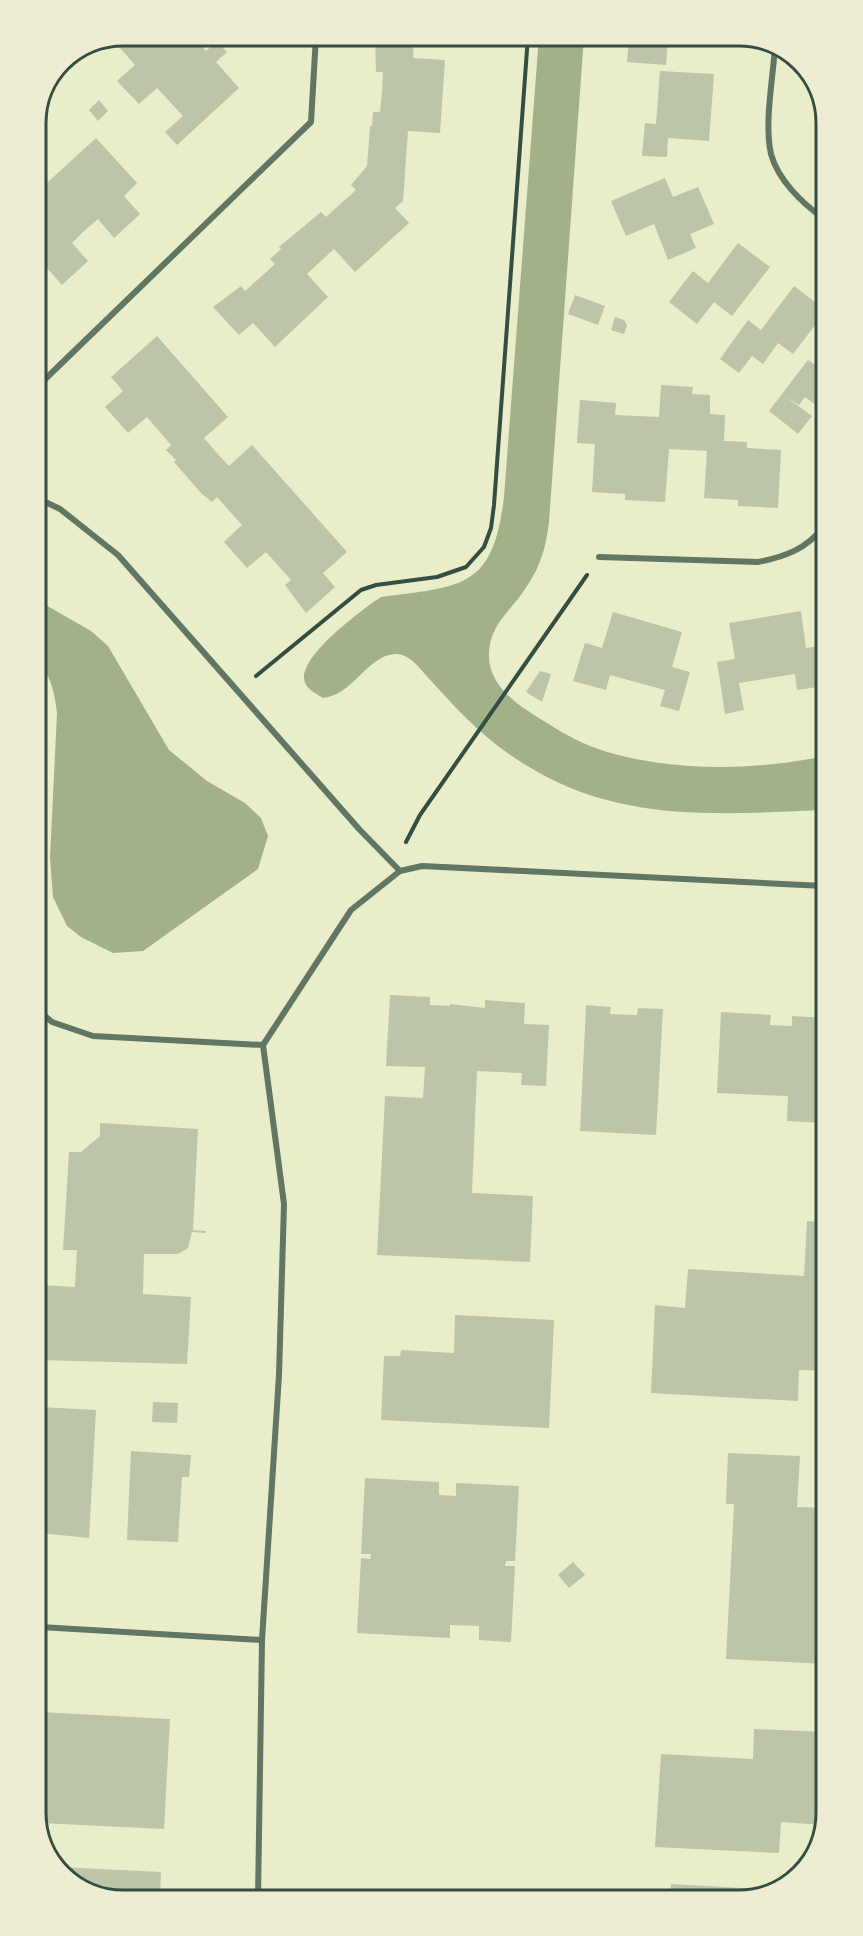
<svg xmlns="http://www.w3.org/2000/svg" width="863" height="1936" font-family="Bitter,serif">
<rect width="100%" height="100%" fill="#e9edc9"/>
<g fill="#a3b18a">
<path d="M539 36H584L549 522C546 547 541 565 527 586 512 611 489 623 489 656 489 683 513 702 534 715 552 726 570 738 590 746 659 772 752 772 824 756V810C724 814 626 823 536 771 488 744 460 713 424 673 417 664 406 653 395 654 368 655 353 695 323 698 317 694 308 690 305 683 296 659 355 616 372 603L381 597C463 586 493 589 504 497Z"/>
<path d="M37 600 91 631 108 646 169 750 207 781 245 803 261 818 268 836 258 869 143 951 113 953 81 937 67 926 53 897 50 858 57 713C55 695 51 675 38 661Z"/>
</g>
<g fill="#bcc5a7">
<path d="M124 36H192L206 51 217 41 227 52 216 62 239 88 177 145 165 132 183 116 157 88 139 104 117 81 135 65 113 40Z"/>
<path d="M375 36H414L413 58 445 60 440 133 408 131 403 201 395 208 409 223 355 272 334 249 307 274 328 297 275 347 253 323 239 335 213 307 241 286 245 291 275 264 270 259 281 249 279 247 321 212 326 217 356 190 351 185 367 166 370 126H372L373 112H380L382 92 383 72H376Z"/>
<path d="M629 36H668L666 65 627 62Z"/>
<path d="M660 71 714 74 709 141 668 138 667 157 642 156 645 123 656 124Z"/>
<path d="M99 100 108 111 98 121 89 110Z"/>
<path d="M96 138 137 183 124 196 140 214 114 238 98 219 84 231 72 243 88 261 62 285 46 267 37 275 36 193Z"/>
<path d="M665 178 673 197 698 187 714 224 690 234 696 248 668 260 654 224 626 236 611 201Z"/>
<path d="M738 243 770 267 732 316 714 302 697 324 669 302 693 271 708 283Z"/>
<path d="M794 286 823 308V315L793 354 778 343 763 364 752 356 739 373 720 359 748 320 761 330Z"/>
<path d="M575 295 605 306 598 325 568 314Z"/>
<path d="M615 317 624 320 627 325 624 334 611 330Z"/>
<path d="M157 336 228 417 204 438 216 452 229 466 252 445 347 552 323 573 335 587 306 613 285 585 291 580 266 552 247 568 224 542 242 525 217 497 212 502 201 493 174 462 176 460 166 450 171 445 147 417 128 433 105 407 123 391 111 377Z"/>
<path d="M808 360 821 369 823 366V396L816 405 805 397 799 405 786 397 812 416 798 434 769 411Z"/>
<path d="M661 385 693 387 692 394 710 395V414L725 415 724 441 747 442V448L781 450 778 508 738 506V500L704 498 707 451 669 449 665 502 625 500V494L592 492 595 444 577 443 580 400 616 403 615 415 659 417Z"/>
<path d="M801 611 806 648 824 645V686L797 690 795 674 739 683 744 710 725 714 717 662 735 659 729 623Z"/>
<path d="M613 612 682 632 672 667 690 672 679 711 660 706 665 690 610 675 606 690 573 681 585 643 602 648Z"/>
<path d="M540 671 551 674 542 702 526 692Z"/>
<path d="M390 995 430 997V1005L450 1006V1004L485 1008V1000L525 1003 524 1024 549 1025 546 1086 521 1085 522 1073 477 1071 472 1193 533 1196 530 1262 377 1255 385 1096 423 1098 425 1067 386 1066Z"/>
<path d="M586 1005 611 1007 610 1014 637 1015 638 1008 663 1009 656 1135 580 1131Z"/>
<path d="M721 1012 771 1015 770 1025 792 1026V1016L825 1018V1123L787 1121 788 1096 717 1093Z"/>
<path d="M100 1123 198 1129 193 1230 206 1231V1233L192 1232 188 1248 178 1254H144L143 1294 191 1297 187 1364 39 1360V1285L75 1287 77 1250H63L69 1152H81L100 1136Z"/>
<path d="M807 1221 825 1222 826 1371 799 1370 798 1401 651 1393 655 1305 685 1308 688 1269 804 1276Z"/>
<path d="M455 1315 554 1320 549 1428 381 1420 384 1356H400L401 1350 454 1353Z"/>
<path d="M153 1402 178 1403 177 1423 152 1422Z"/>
<path d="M40 1407 96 1410 89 1538 40 1533Z"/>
<path d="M131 1451 191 1455 189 1477H182L178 1542 127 1540Z"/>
<path d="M728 1453 800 1456 797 1507 826 1508 827 1664 726 1659 734 1504H726Z"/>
<path d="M365 1478 439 1482V1495L456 1496V1483L519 1486 515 1561H506L505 1566H515L511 1642 479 1640V1626L450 1625V1638L357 1633 361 1558 370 1559 371 1554H361Z"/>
<path d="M573 1562 585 1575 569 1588 558 1575Z"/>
<path d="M40 1712 170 1719 164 1829 41 1823Z"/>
<path d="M754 1729 827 1732V1813L823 1825 781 1822 779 1853 655 1847 661 1754 753 1759Z"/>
<path d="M59 1867 161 1872 160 1899 117 1900 70 1882Z"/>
<path d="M671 1884 775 1890 768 1895 670 1896Z"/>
</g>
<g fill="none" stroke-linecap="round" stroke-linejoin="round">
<g stroke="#344e41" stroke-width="4">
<path d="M256 676 361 590 376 585 437 577 466 567 484 547 491 528 494 505 528 36"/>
<path d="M406 842 420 815 587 575"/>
</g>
<g stroke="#617663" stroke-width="6">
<path d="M775 47C773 78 764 124 771 154 778 180 802 203 823 218"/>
<path d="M37 387 311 122 316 36"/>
<path d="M37 498 60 509 118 555 359 829 400 871 422 866 824 886"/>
<path d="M599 557 758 562C784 557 807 549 823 527"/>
<path d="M39 1011 52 1022 93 1036 263 1045 284 1204 279 1375 262 1640 258 1899"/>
<path d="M263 1045 351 910 400 871"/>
<path d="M40 1627 262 1640"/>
</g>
</g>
<path d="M0 0H863V1936H0ZM123 46H739A77 77 0 0 1 816 123V1813A77 77 0 0 1 739 1890H123A77 77 0 0 1 46 1813V123A77 77 0 0 1 123 46Z" fill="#eeecd3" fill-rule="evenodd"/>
<path fill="none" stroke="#344e41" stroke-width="3" d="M123 46H739A77 77 0 0 1 816 123V1813A77 77 0 0 1 739 1890H123A77 77 0 0 1 46 1813V123A77 77 0 0 1 123 46Z"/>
</svg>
